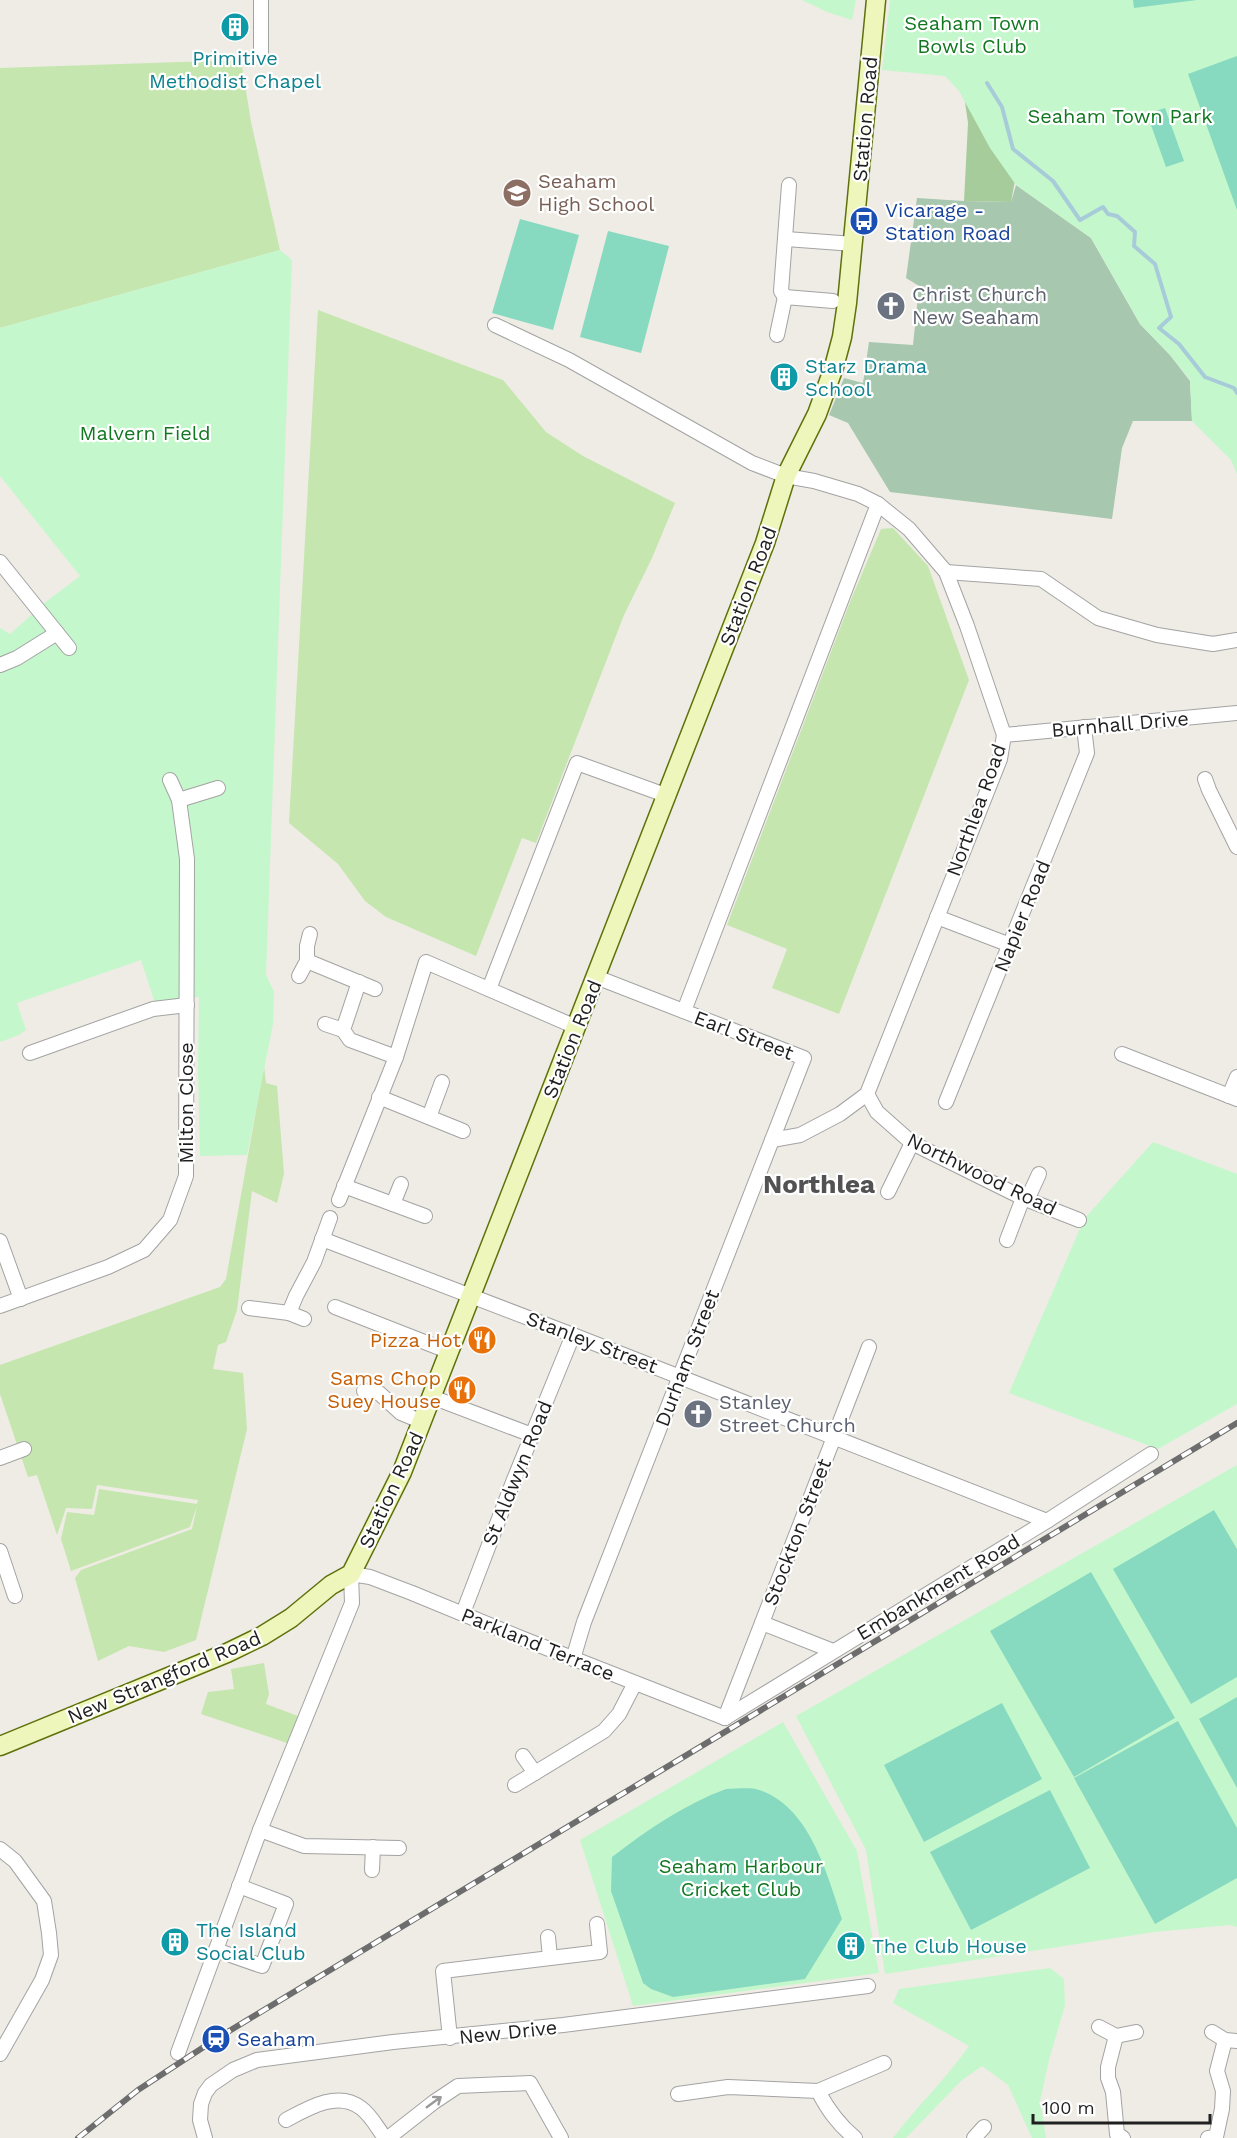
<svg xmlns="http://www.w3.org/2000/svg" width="1237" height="2138" font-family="'Work Sans',sans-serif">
<rect width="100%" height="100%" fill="#efece5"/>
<g fill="#c5e6ae">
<path d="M241 60 251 122 280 250 0 328V68Z"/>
<path d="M318 310 503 380 546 432 583 456 675 503 652 558 624 615 536 843 522 838 476 956 386 917 365 901 338 864 289 823Z"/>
<path d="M893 528 928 566 969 680 839 1014 772 988 787 949 727 925 850 602 881 529Z"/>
<path d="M264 1066 266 1083 277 1086 284 1174 277 1203 252 1191 237 1310 226 1342 218 1345 213 1369 243 1373 247 1429 196 1640 164 1652 129 1646 98 1661 75 1578 81 1570 192 1529 197 1506 190 1527 71 1571 61 1539 67 1512 94 1515 99 1489 197 1504 198 1500 97 1485 92 1509 66 1508 57 1535 37 1475 28 1477 0 1394V1365L220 1287 226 1279Z"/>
<path d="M264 1663 269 1694 266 1704 298 1716 287 1743 201 1714 208 1692 234 1689 231 1669Z"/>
</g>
<path fill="#a7cc9c" d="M962 81 1018 164 1011 202 964 201 968 123Z"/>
<path fill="#a8c7af" d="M1016 185 1091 238 1140 324 1170 355 1190 381 1192 421H1133L1122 448 1112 519 890 492 848 423 829 415 844 378 863 383 869 342 913 345 919 286 906 278 917 198 964 201 1011 202Z"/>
<g fill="#c5f7cc">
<path d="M802 0H856L852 20 827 12Z"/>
<path d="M890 0H1237V474L1231 460 1192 421 1190 380 1170 355 1140 324 1091 238 1016 185 990 148 959 91 945 76 882 70Z"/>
<path d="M280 250 292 260 266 975 274 992 273 1024 247 1155 200 1156 198 1068 199 997 155 1003 141 960 17 1003 26 1030 19 1035 0 1042V628L10 634 47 601 80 576 0 476V328Z"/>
<path d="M1153 1142 1237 1174V1404L1158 1449 1009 1393 1084 1219Z"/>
<path d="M1237 1465V1927L1230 1925 1154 1932 885 1974 866 1850 796 1716Z"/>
<path d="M783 1722 857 1851 879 1973 633 2006 580 1840Z"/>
<path d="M1050 1968 1064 1979 1065 2005 1049 2060 1040 2101 1046 2138H1032L1008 2085 982 2066 961 2081 906 2138H893C917 2106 946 2079 969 2046L893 2003 899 1989Z"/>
</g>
<g fill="#87dac0">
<path d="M1133 0H1197L1134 8Z"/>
<path d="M1237 56V210L1188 74Z"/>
<path d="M1165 108 1184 161 1166 167 1147 114Z"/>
<path d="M520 219 579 235 553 330 492 313Z"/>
<path d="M608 231 669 246 641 353 580 337Z"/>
<path d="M1214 1510 1237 1549V1677L1191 1704 1113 1569Z"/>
<path d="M1091 1572 1175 1718 1074 1777 990 1631Z"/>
<path d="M1237 1697V1788L1199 1719Z"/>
<path d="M1002 1703 1042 1779 924 1842 884 1765Z"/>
<path d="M1178 1721 1237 1828V1878L1155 1924 1074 1778Z"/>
<path d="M726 1789C736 1789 750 1787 759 1790 809 1806 827 1873 842 1919L805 1979 673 1997 651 1989 643 1983 611 1891 612 1857C647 1830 685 1804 726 1789Z"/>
<path d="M1050 1790 1090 1868 971 1930 930 1852Z"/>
</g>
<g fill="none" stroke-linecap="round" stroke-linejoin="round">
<path stroke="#a8cbda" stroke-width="4" d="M987 83 1002 107 1013 149 1053 181 1080 220 1103 207 1108 214 1117 216 1135 232 1134 246 1155 264 1171 317 1159 328 1179 344 1205 377 1234 388 1237 393"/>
<g stroke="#a3a3a3" stroke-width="16">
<g id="minor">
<path d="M261 0V53"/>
<path d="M786 239 854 244"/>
<path d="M785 297 781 291 789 185"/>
<path d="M495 325 569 360 752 463 786 476 814 481 858 494 878 504 909 529 946 572 967 626 1004 735 1000 759 867 1094 840 1114 800 1135 772 1140"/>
<path d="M777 335 785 297 833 301"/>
<path d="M0 562 69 648"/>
<path d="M946 572 1041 579 1098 618 1157 635 1213 644 1237 640"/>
<path d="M0 665 17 658 57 633"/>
<path d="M1004 735 1237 713"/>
<path d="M1205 779 1209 790 1237 847"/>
<path d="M179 800 218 788"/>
<path d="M937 917 1010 945"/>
<path d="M307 961 375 989"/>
<path d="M299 976 307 961V946L310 934"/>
<path d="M359 982 343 1030 350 1040 396 1057"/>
<path d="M489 989 577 763 668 796"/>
<path d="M684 1011 878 504"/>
<path d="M325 1024 343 1030"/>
<path d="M30 1053 153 1009 187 1005"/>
<path d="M1122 1054 1237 1099"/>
<path d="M867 1094 877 1112 912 1143 1023 1198 1079 1220"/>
<path d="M1229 1096 1237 1077"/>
<path d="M379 1097 463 1131"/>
<path d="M946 1102 1087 753 1084 727"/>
<path d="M429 1117 442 1082"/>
<path d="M344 1186 425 1216"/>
<path d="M888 1192 912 1143"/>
<path d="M339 1200 396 1057 426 962 576 1027"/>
<path d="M1027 1200 1039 1174"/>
<path d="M393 1204 401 1184"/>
<path d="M322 1239 573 1335 1047 1521"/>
<path d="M1007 1240 1023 1198"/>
<path d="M0 1241 21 1299"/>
<path d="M0 1306 108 1267 144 1250 170 1220 186 1176 187 859 179 800 170 780"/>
<path d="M335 1307 450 1352"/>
<path d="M249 1308 289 1313 304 1319"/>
<path d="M289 1313 296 1296 314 1262 330 1218"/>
<path d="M364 1391 379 1393 401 1413 423 1422"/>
<path d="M432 1397 532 1435"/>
<path d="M0 1458 24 1449"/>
<path d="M0 1551 15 1596"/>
<path d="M463 1613 513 1482 573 1335"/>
<path d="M762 1623 833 1651"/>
<path d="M573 1659 584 1622C658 1434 732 1246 804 1058L596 977"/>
<path d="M725 1718 1047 1521 1151 1454"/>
<path d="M725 1718 869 1347"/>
<path d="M523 1756 535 1773"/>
<path d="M515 1785 604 1731 619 1714 635 1683"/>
<path d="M260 1830 304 1846 399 1848"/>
<path d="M0 1849 15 1861 44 1901 49 1933 51 1955 42 1980 0 2054"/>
<path d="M372 1870 373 1847"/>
<path d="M548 1937 550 1957"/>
<path d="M216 1950 262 1966 286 1904 239 1886"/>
<path d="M1099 2027 1116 2036 1136 2032"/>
<path d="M1212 2032 1225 2040 1237 2041"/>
<path d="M1116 2036 1108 2067V2078L1113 2092 1117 2134 1123 2138"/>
<path d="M450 2038 443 1971 600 1952 597 1924"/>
<path d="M178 2053 260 1830 352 1603 351 1574 370 1577 412 1593 526 1640 725 1718"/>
<path d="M818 2091C828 2110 838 2124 855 2138"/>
<path d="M678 2094 728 2087 818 2091 884 2063"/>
<path d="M286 2120C308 2108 338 2090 361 2108 371 2115 378 2129 385 2138"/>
<path d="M205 2138 200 2120 201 2104 205 2093 211 2085 233 2070 257 2060 393 2042 563 2025 868 1986"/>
<path d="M388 2138 434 2102 458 2086 530 2083 561 2138"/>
<path d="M974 2138 984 2127"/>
<path d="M1208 2138 1216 2137 1222 2109 1223 2091 1217 2071 1225 2040"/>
</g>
</g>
<g stroke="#5e710a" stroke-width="21">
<path id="secondary" d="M0 1746 227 1653 262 1636 291 1618 331 1585 351 1574 402 1472 765 543 786 476 817 414 834 367 842 337 847 303 876 0"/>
</g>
<use href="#minor" stroke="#fff" stroke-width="14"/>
<use href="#secondary" stroke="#eff6bc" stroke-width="18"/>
<g stroke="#6d6d6d" stroke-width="6">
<path id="rail" d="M78 2138 138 2090 216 2039 1237 1423"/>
</g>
<use href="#rail" stroke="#fff" stroke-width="4" stroke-dasharray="11" stroke-linecap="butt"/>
</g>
<defs><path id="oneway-shaft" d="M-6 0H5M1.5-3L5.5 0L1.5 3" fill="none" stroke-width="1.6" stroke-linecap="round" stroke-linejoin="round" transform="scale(1.5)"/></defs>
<use stroke="#9a9a9a" href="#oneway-shaft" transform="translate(434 2102) rotate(-36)"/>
<defs>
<g id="building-disc" transform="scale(1.5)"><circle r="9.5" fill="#0f9aa8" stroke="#fff"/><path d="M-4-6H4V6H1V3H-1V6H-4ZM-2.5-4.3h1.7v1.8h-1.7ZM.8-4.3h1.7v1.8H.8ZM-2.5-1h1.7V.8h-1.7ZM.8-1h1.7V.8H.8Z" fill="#fff"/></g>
<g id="school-disc" transform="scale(1.5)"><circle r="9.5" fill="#8d6e63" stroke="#fff"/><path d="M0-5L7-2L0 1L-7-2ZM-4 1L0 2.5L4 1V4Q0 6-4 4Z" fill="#fff"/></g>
<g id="bus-disc" transform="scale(1.5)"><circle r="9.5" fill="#1a4fb4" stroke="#fff"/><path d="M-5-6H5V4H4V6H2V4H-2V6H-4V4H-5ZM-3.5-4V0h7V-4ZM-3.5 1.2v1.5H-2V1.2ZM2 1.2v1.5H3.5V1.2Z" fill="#fff"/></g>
<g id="church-disc" transform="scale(1.5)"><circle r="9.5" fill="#6b7280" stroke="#fff"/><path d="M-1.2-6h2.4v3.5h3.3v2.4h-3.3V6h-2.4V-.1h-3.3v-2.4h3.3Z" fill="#fff"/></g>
<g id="restaurant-disc" transform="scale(1.5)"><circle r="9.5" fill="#e8710a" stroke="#fff"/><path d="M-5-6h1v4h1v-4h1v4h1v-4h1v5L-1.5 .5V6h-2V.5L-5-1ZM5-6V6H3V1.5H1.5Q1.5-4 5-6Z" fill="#fff"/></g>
<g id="station-disc" transform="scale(1.5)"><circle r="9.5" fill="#1a4fb4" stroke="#fff"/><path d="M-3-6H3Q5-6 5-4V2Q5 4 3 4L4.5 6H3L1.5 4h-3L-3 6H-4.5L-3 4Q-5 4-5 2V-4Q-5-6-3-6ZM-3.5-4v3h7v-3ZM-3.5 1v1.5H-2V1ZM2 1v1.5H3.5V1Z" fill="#fff"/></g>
</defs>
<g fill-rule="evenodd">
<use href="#building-disc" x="235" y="27"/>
<use href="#school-disc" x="517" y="193"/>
<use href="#bus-disc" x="864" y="221"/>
<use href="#church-disc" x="891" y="306"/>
<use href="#building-disc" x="784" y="377"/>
<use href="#restaurant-disc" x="482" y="1340"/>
<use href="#restaurant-disc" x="462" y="1390"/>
<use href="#church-disc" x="698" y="1414"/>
<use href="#building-disc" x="175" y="1942"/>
<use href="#building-disc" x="851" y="1946"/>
<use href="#station-disc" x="216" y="2039"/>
</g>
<g text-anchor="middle" stroke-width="4.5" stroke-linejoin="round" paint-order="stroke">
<g font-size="20" fill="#117821" stroke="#fff">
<text x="972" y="30">Seaham Town<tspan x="972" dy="23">Bowls Club</tspan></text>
<text x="1120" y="123">Seaham Town Park</text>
<text x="145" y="440">Malvern Field</text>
<text x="741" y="1873">Seaham Harbour<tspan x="741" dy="23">Cricket Club</tspan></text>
</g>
<g font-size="20" fill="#0d838f" stroke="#fff" text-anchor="start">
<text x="235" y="65" text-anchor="middle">Primitive<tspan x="235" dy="23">Methodist Chapel</tspan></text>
<text x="805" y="373">Starz Drama<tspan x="805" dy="23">School</tspan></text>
<text x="196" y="1937">The Island<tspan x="196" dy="23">Social Club</tspan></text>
<text x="872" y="1953">The Club House</text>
</g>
<g font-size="20" fill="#1f1f1f" stroke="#fff">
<text transform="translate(865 119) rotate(-85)" y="7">Station Road</text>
<text transform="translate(748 586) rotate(-69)" y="7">Station Road</text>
<text transform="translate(1120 724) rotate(-5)" y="7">Burnhall Drive</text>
<text transform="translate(976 810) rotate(-70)" y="7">Northlea Road</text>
<text transform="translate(1022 916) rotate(-68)" y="7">Napier Road</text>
<text transform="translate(744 1035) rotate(21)" y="7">Earl Street</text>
<text transform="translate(572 1039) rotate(-68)" y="7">Station Road</text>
<text transform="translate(186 1103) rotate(-90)" y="7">Milton Close</text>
<text transform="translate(982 1174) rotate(26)" y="7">Northwood Road</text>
<text transform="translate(592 1342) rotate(21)" y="7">Stanley Street</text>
<text transform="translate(687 1358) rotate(-69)" y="7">Durham Street</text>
<text transform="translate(517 1473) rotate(-68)" y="7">St Aldwyn Road</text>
<text transform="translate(391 1490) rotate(-65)" y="7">Station Road</text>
<text transform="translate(797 1532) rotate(-69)" y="7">Stockton Street</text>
<text transform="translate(938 1587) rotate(-31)" y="7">Embankment Road</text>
<text transform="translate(538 1644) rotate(22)" y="7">Parkland Terrace</text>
<text transform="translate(164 1677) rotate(-23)" y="7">New Strangford Road</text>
<text transform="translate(508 2032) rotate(-6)" y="7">New Drive</text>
</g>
<g font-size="20" fill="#785e54" stroke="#fff" text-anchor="start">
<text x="538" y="188">Seaham<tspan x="538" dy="23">High School</tspan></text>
</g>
<g font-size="20" fill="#164399" stroke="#fff" text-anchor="start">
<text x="885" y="217">Vicarage -<tspan x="885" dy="23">Station Road</tspan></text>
<text x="237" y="2046">Seaham</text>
</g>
<g font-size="20" fill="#5b616d" stroke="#fff" text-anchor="start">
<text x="912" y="301">Christ Church<tspan x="912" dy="23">New Seaham</tspan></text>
<text x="719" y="1409">Stanley<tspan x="719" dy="23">Street Church</tspan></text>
</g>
<g font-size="20" fill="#c56008" stroke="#fff" text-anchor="end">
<text x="461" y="1347">Pizza Hot</text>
<text x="441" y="1385">Sams Chop<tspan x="441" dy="23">Suey House</tspan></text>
</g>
<g font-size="26" font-weight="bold" fill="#525252" stroke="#fff">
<text x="819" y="1193">Northlea</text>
</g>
</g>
<path d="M1033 2114v9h177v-9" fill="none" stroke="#1f1f1f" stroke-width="3"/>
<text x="1042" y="2114" font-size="18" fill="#1f1f1f" stroke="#ffffff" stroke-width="4.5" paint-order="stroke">100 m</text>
</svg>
